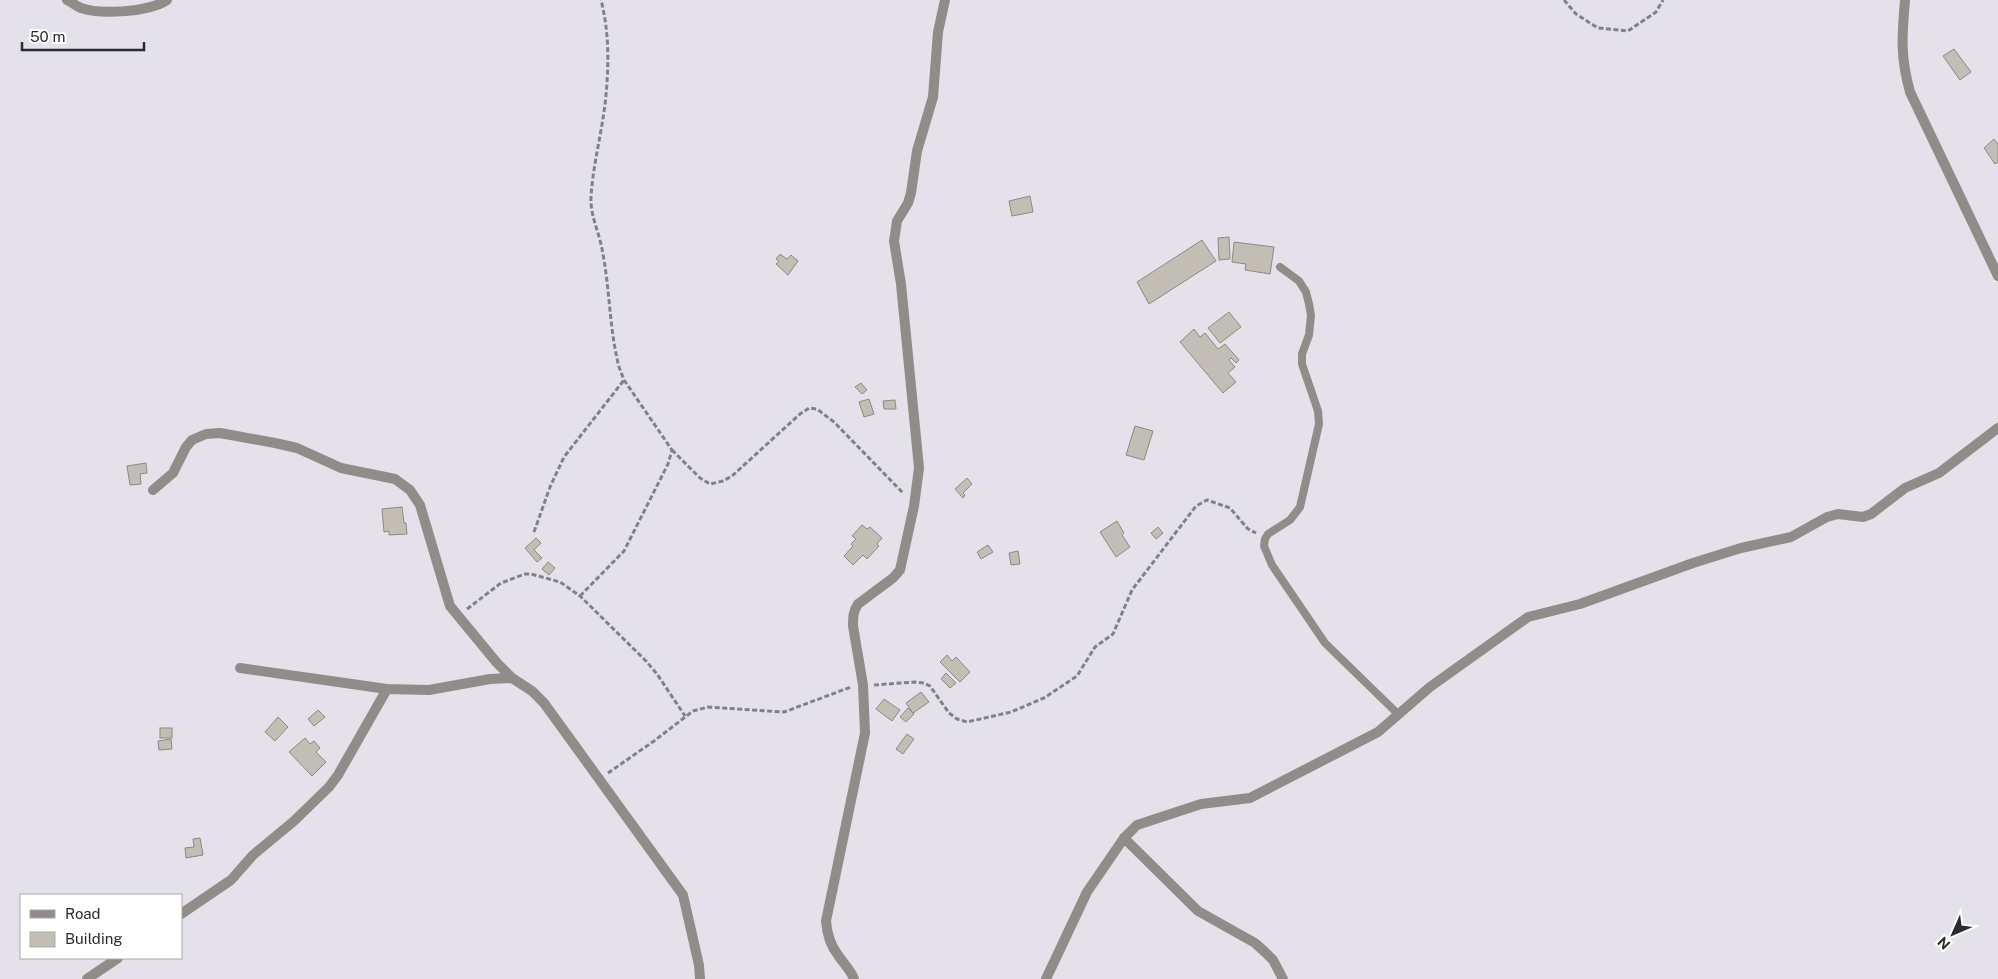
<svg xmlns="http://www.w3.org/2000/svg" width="1998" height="979" font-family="'Public Sans',sans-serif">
<rect width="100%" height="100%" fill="#e4e1eb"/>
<g fill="#c3beb5" stroke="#8e8980">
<path d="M1954 49 1971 72 1960 80 1943 56Z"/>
<path d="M1994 139 1998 144V162L1995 164 1984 148Z"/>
<path d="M1030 196 1033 212 1012 216 1009 201Z"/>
<path d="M1229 237 1230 259 1219 260 1218 238Z"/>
<path d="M1202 240 1216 261 1149 304 1137 282Z"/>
<path d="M1234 242 1274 247 1270 274 1245 270 1246 264 1232 262Z"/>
<path d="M780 254 787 259 791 255 798 261 788 275 776 264 779 261 776 259Z"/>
<path d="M1229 312 1241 327 1220 343 1208 328Z"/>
<path d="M1194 329 1200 337 1205 333 1218 349 1225 344 1239 360 1236 363 1231 358 1229 360 1235 367 1228 373 1236 382 1223 393 1180 342Z"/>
<path d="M861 383 867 390 862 394 855 387Z"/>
<path d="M869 399 874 414 864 417 859 402Z"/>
<path d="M895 400 896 409H884L883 401Z"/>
<path d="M1135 426 1153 431 1144 460 1126 455Z"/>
<path d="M146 463 147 473 140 474 141 484 130 485 127 466Z"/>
<path d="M967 478 972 484 963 493 965 495 963 498 955 489Z"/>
<path d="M402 507 404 523H406L407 534 389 535V531L384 532 382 509Z"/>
<path d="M1117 521 1124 533 1122 535 1130 547 1116 557 1100 532Z"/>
<path d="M862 525 867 529 870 527 882 538 877 544 879 546 867 559 863 555 853 565 844 556 853 546 851 544 856 539 852 536Z"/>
<path d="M1158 527 1163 533 1156 539 1151 533Z"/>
<path d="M536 538 541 543 534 550 542 558 537 562 525 548Z"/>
<path d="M988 545 993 552 981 559 977 552Z"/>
<path d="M1018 551 1020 564 1011 565 1009 553Z"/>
<path d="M548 562 555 568 549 575 542 569Z"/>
<path d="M947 655 952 661 956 657 970 672 960 682 940 662Z"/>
<path d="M946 673 956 683 950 688 941 679Z"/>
<path d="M921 692 929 702 913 713 906 703Z"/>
<path d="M884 699 900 710 892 721 876 709Z"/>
<path d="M908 708 914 714 906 722 900 717Z"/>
<path d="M318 710 325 717 314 726 308 719Z"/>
<path d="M278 717 288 727 275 741 265 732Z"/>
<rect x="160" y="728" width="12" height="10"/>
<path d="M907 734 914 739 903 754 896 749Z"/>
<path d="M305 738 310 744 314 741 320 748 316 752 326 762 312 776 289 752Z"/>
<path d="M171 739 172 749 159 750 158 741Z"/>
<path d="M200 838 203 855 186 858 185 848 194 847 193 839Z"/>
</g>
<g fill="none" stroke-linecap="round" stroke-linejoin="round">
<g stroke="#838188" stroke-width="3" stroke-dasharray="5 2.5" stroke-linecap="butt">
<path d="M1564 0 1576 14 1598 28 1628 31 1656 12 1663 0"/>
<path d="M672 450 700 478 710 484 723 481 732 476 800 414 809 408 817 409 834 422 903 493"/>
<path d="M534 532 550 487 564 457 624 380"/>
<path d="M580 596 624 551 668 464 672 450 624 380 619 367C609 328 610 288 602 249 599 232 590 215 591 197 593 163 603 129 606 95 609 63 609 31 601 0"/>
<path d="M467 609 501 583 525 574H531L560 582 580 596 646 661 657 674 685 716"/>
<path d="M874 685 915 682 924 683 930 686 949 713 957 719 967 722 1011 712 1044 698 1077 676 1095 647 1113 634 1132 590 1196 506 1207 500 1230 508 1248 529 1256 533"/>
<path d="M608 773 654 741 693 711 708 707 784 712 851 687"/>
</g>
<path stroke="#918c8a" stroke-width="8" d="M1280 267 1299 281 1306 292 1309 304 1311 315 1309 335 1302 354V364L1318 411 1319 424 1300 507 1290 520 1268 534 1265 539 1264 546 1272 565 1325 643 1399 715"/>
<g stroke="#918c8a" stroke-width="10">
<path d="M67 0C72 2 76 6 81 8 101 15 149 12 167 0"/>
<path d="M1905 0C1902 36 1900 56 1910 92L1998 276"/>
<path d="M153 490 173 473 186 447 192 440 206 434 220 433 275 443 297 448 341 468 395 479 410 490 420 505 450 606 497 663 512 678 532 691 544 703 683 895 699 965 700 979"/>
<path d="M240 668 387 689 429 690 490 679 512 678"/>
<path d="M1124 838 1198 911 1255 943 1266 953 1273 960 1283 979"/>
<path d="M181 914 231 880 253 855 294 821 329 787 338 775 387 689"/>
<path d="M87 979 118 958"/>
<path d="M854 979C851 970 843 963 838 955 830 945 827 934 826 921L865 733 863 685 853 626C853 618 853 611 858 604L893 578 900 570 914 506 919 468 901 284 894 241 897 221 908 203 911 193 917 151 933 97 938 32 945 0"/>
<path d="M1046 979 1087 892 1124 838 1137 825 1201 804 1250 798 1378 732 1430 687 1528 617 1580 604 1693 563 1741 548 1791 537 1827 517 1838 514 1863 517 1871 514 1905 488 1939 473 1998 428"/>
</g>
</g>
<rect x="20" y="894" width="162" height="65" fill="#ffffff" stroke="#aaaaab"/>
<rect x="30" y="910" width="25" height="8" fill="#918c8a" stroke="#aaaaab"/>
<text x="65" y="919" font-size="15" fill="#2b2a2e">Road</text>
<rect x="30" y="932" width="25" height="15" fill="#c3beb5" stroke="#aaaaab"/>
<text x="65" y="944" font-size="15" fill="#2b2a2e">Building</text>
<g transform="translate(1953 934) rotate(225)" stroke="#ffffff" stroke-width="4" paint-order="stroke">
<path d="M0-4L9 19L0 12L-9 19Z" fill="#2b2a2e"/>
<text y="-8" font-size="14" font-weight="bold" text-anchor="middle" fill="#2b2a2e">N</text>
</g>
<path d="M22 42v8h122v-8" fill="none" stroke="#2b2a2e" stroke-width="2.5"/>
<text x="30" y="42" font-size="15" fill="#2b2a2e" stroke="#ffffff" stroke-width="4" paint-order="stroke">50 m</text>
</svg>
